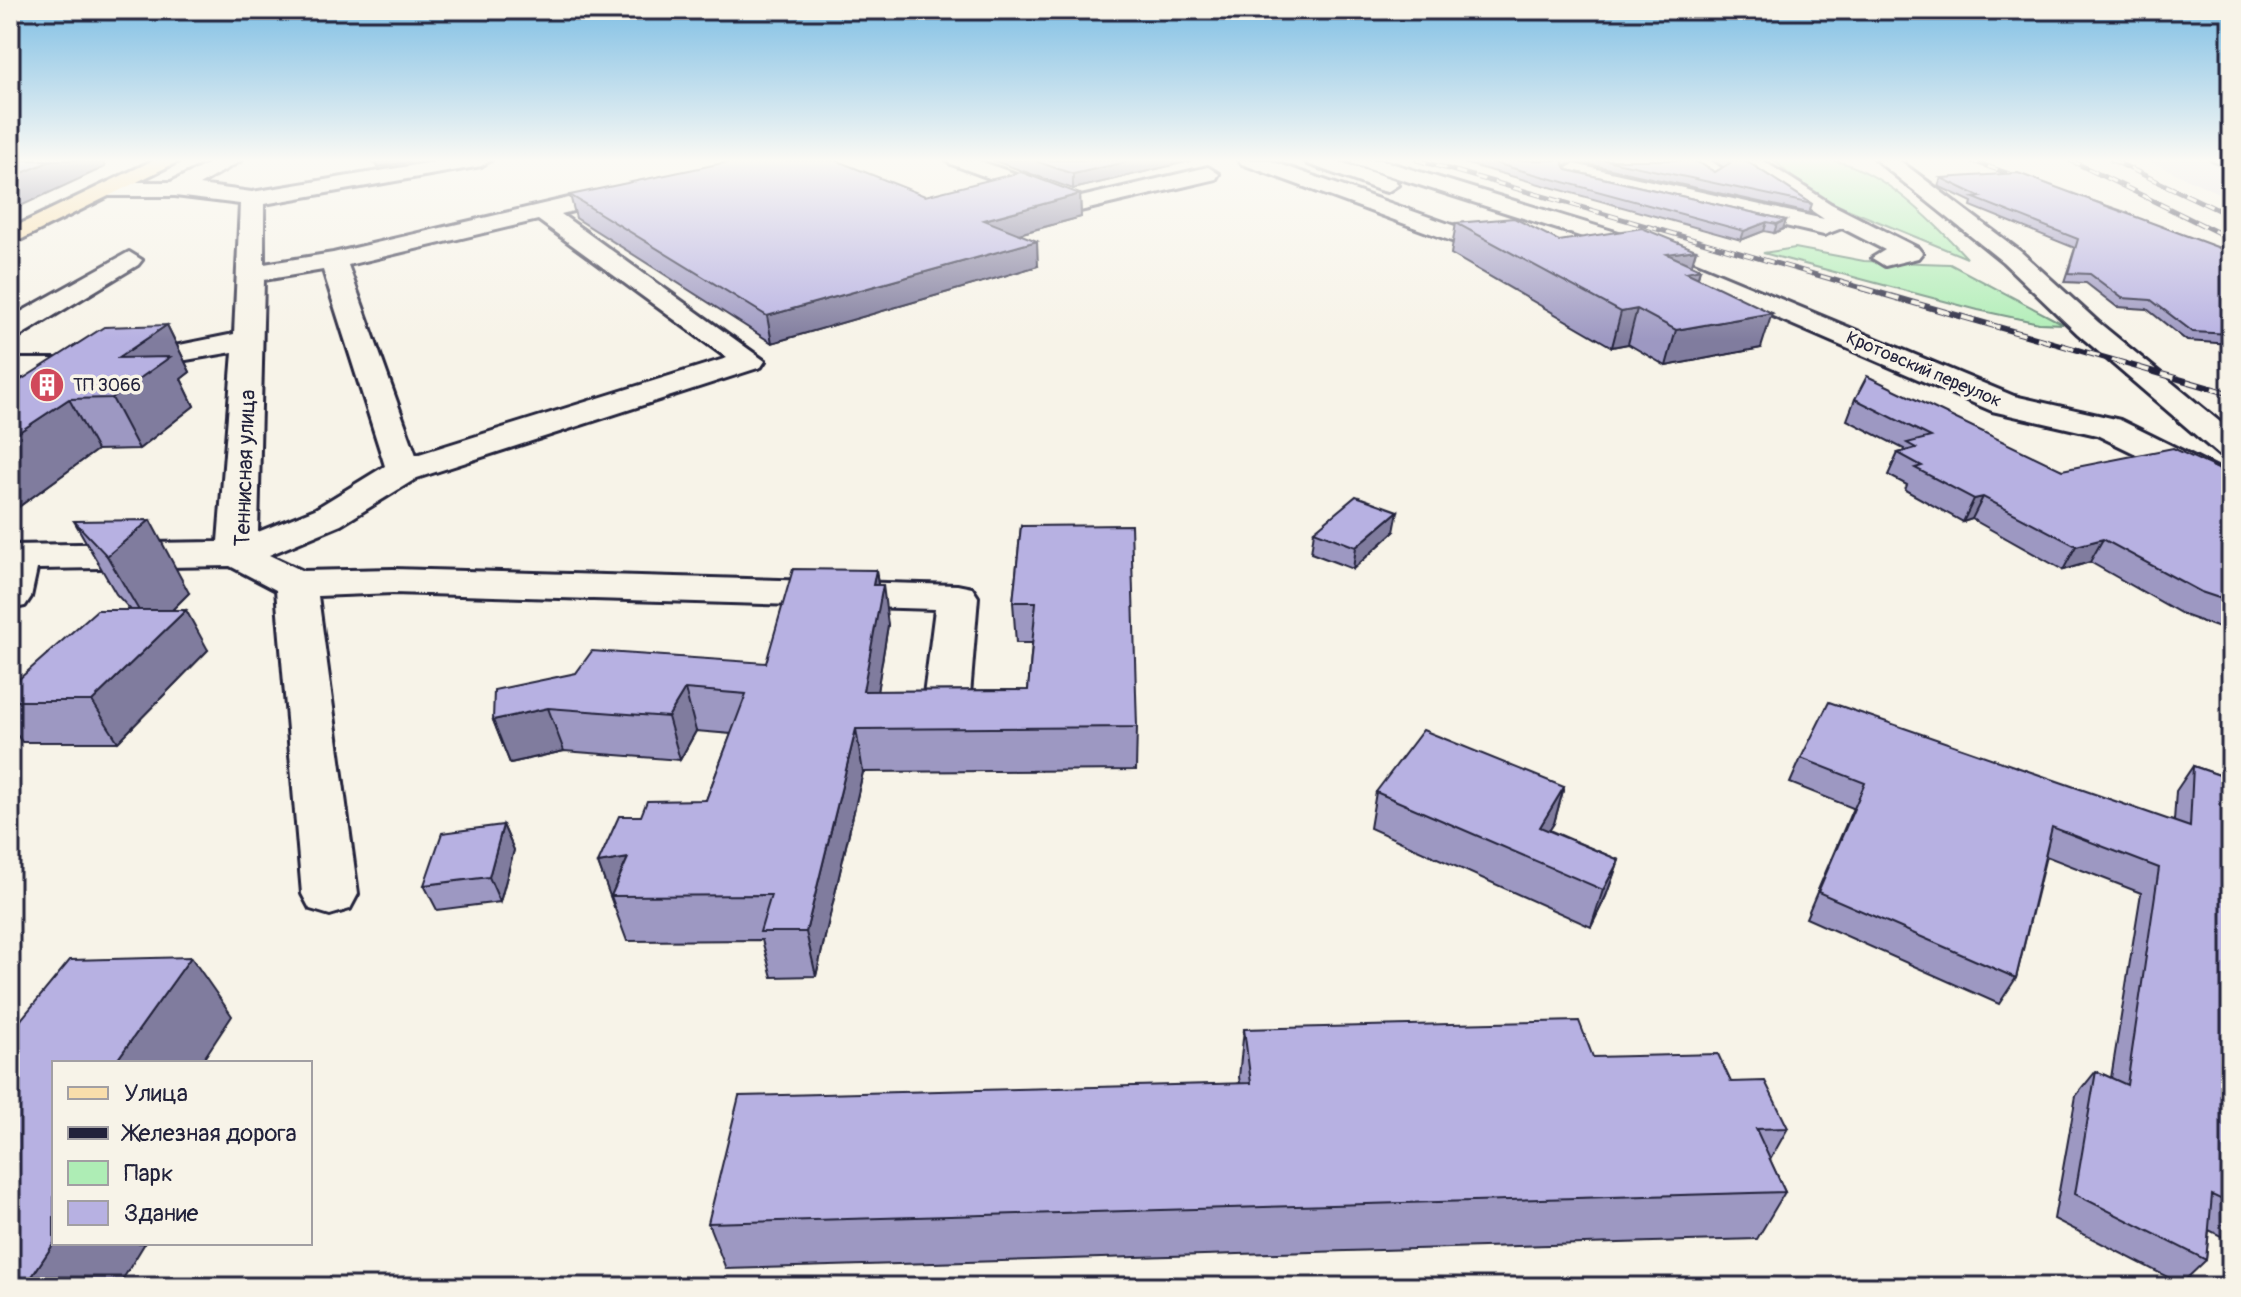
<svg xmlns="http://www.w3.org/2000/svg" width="2241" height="1297" font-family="Pangolin,sans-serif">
<rect width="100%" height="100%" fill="#f7f3e8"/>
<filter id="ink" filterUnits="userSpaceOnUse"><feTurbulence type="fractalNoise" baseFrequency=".0125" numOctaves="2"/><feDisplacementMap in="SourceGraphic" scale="16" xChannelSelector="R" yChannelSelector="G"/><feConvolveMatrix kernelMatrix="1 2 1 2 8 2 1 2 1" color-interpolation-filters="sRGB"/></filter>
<g filter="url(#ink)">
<path fill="#e4dfe6" d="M2147 160H2231V199Z"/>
<g fill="#aeedb5" stroke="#688878" stroke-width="2">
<path d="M1774 160C1792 160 1813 156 1831 160 1882 169 1933 221 1967 258L1823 199 1799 184Z"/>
<path d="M1795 248 1864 261 1950 264 2063 324 2039 323 1978 310 1763 253Z"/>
</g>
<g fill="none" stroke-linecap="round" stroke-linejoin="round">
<g stroke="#22223b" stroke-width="6">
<g id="minor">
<path d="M216 160H242L199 185 252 192 446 160H491L481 166 264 204V264L333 253 569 198 581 205 577 210 561 214 765 361 761 367 417 478 341 525 269 555 303 571 393 569 957 585 972 588 978 597 970 695 963 705 947 710 931 705 924 695 935 609 393 593 318 596 358 894 350 909 330 915 310 909 302 894 276 590 230 566 37 569 31 597 25 606 10 609V545L218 542 233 352 116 372 22 437 10 440V415L68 377H10V359H110L234 334 240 204 175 196H109L98 189 109 182H171ZM538 220 727 358 416 455 348 265ZM323 270 385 466 315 509 258 532 264 280Z"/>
<path d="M947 160H977L1081 197 1208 167 1219 174 1216 179 1080 211 951 164Z"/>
<path d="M1238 160H1268L1469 231 1512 232 1524 239 1512 246 1457 243 1242 164Z"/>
<path d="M1304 160H1334L1395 180 1398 185 1387 192 1379 190 1308 164Z"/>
<path d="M1349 160H1381L1629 236 2014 396 2120 420 2231 475V500L2097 435 1992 411 1611 246 1353 164Z"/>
<path d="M1684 160H1710L1725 171 1714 178Z"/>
<path d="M1737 160H1762L1831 204 1918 248 1922 253 1918 258 1885 266 1872 258 1885 250 1842 228 1824 235 1566 175 1563 170 1574 164 1824 219Z"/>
<path d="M1876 160H1899L2021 252 2098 322 2231 431V458L2219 455 2078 334 2003 262Z"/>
<path d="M2212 160H2231V169Z"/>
<path d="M129 252 142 260 138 265 20 336 10 339V318Z"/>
</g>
</g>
<g stroke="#22223b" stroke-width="6">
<path id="major" d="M154 160H181L10 245V229Z"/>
</g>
<use href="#minor" fill="#f7f3e8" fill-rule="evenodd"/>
<use href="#major" fill="#f9deab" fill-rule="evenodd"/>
<g stroke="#22223b" stroke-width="5">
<g id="rail-far1">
<path d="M1417 160 1869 290"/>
<path d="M1969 160 2127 214"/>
<path d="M2070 160 2231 239"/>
<path d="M2112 160 2231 216"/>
</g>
</g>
<g stroke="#22223b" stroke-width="6">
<path id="rail" d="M1862 288 2231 394"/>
</g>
<use href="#rail-far1" stroke="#f7f3e8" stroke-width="3" stroke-dasharray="10" stroke-linecap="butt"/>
<use href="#rail" stroke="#f7f3e8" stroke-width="4" stroke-dasharray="13" stroke-linecap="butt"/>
</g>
<g fill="#9d98c2" stroke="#22223b" stroke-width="2">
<path d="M370 160H419L378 167Z"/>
<path d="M992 160H1190V161L1073 189Z"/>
<path d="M1453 160H1694L1715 172 1723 167 1713 160H1745L1812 204 1809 213 1575 161 1565 166 1567 170 1786 220 1783 229 1774 233 1764 231 1741 240Z"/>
<path d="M1941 178 2231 254V344L2187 341 2147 309 2117 307 2086 283 2064 282 2075 248 1971 206 1972 202 1938 186Z"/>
<path d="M1080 194 1081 217 1019 234 1038 266 772 343 576 218 570 195 925 196Z"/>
<path d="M1456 223 1559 241 1696 250 1691 265 1700 269 1698 277 1761 348 1666 366 1628 344 1612 347 1451 254Z"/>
<path d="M167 325 190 372 181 379 194 406 139 449 97 450 13 511H10V387Z"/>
<path d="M1855 399 2062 470 2231 475V632L2186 616 2090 562 2063 570 1972 519 1963 522 1905 490 1907 485 1888 475 1898 453 1903 452 1904 449 1847 420Z"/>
<path d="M74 521 189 593 172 610 208 650 118 742H22L10 725V687L131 610 116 594Z"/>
<path d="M1021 526 1137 727 1136 770 863 772 816 976 772 977 762 940 627 941 598 863 641 816 706 800 731 734 696 731 680 760 564 751 510 763 493 720 766 663 876 570 878 585 888 625 877 691 1028 690 1032 643H1016L1013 602Z"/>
<path d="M1314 531 1394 532 1353 569 1311 553Z"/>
<path d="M1801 758 2174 821 2176 791 2193 766 2231 779V1241L2209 1230 2206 1260 2181 1284 2054 1219 2076 1096 2096 1071 2111 1078 2141 893 2046 856 2016 978 1999 1004 1806 918 1853 808 1790 783Z"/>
<path d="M1564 787 1554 823 1549 830 1619 860 1606 896 1591 927 1370 828 1376 792Z"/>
<path d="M503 825 514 850 500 902 437 910 424 885Z"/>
<path d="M1244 1029 1593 1057 1731 1082 1788 1128 1770 1160 1785 1192 1757 1239 726 1269 708 1223 1240 1083 1239 1077Z"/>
</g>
<g fill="#807c9e" stroke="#22223b" stroke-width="2">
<path d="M53 160H102L105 167 10 211V178Z"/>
<path d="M376 160H419L378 167Z"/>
<path d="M1135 160H1190V161L1073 189V174Z"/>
<path d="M1565 160H1575V161L1560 169 1562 161Z"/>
<path d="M1080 194 1081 217 985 243 984 220Z"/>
<path d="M1786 220 1783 229 1774 233 1777 224Z"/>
<path d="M1767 222 1764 231 1741 240 1744 231Z"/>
<path d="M1037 241 1038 266 772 343 767 316Z"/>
<path d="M1696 250 1690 271 1700 269 1690 303 1667 254Z"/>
<path d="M1637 309 1628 344 1612 347 1621 312Z"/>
<path d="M1772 313 1761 348 1666 366 1676 330Z"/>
<path d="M167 325 190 372 181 379 194 406 139 449 112 398 118 358Z"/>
<path d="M69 399 97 450 13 511 10 507V438Z"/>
<path d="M1983 497 1972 519 1963 522 1974 499Z"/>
<path d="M1398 511 1394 532 1353 569 1356 547Z"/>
<path d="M150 520 189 593 151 631 107 556Z"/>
<path d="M2103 539 2090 562 2063 570 2076 546Z"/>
<path d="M876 570 880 600 883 585 888 625 871 729 863 691 873 585Z"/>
<path d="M186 610 208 650 118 742 92 701Z"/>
<path d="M685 689 696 731 680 760 668 717Z"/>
<path d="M548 708 564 751 510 763 493 720Z"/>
<path d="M856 729 863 772 816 976 806 932Z"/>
<path d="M1564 787 1554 823 1532 859 1540 827Z"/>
<path d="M503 825 514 850 500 902 489 877Z"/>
<path d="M628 858 611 896 615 907H614L598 863Z"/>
<path d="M1619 860 1606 896 1591 927 1603 890Z"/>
<path d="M191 957 232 1016 201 1063H115Z"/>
<path d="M54 1243H145L118 1287H25Z"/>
</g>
<g fill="#b7b1e2" stroke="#22223b" stroke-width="2">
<path d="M10 160H53L10 178Z"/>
<path d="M737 160H835L925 196 1021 172 1080 194 984 220 1037 241 767 316 570 195Z"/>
<path d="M1032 160H1135L1073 174Z"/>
<path d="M1483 160H1565L1562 161 1567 170 1786 220 1777 224 1767 222 1744 231Z"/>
<path d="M1606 160H1694L1715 172 1730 163 1726 160H1745L1812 204Z"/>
<path d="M2018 173 2225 250 2231 254V334L2193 332 2151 300 2122 298 2090 274 2068 273 2078 239 1974 198 1981 197 1941 178Z"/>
<path d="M1514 218 1559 241 1642 228 1696 250 1667 254 1700 269 1686 272 1772 313 1676 330 1637 309 1621 312 1456 223Z"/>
<path d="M167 325 118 358 170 357 112 398 69 399 10 438V387L104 327Z"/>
<path d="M1867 376 2062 470 2173 448 2231 475V602L2201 592 2103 539 2076 546 1983 497 1974 499 1915 468 1922 466 1898 453 1916 448 1907 443 1931 437 1855 399Z"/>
<path d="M1356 496 1398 511 1356 547 1314 531Z"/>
<path d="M150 520 107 556 74 521Z"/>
<path d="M1131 525 1137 727 856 729 806 932H760L771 895 611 896 628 858 598 863 619 816H641L647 801 706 800 746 694 685 689 668 717 548 708 493 720 494 690 576 673 592 651 766 663 793 569 876 570 873 585H883L863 691 1028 690 1036 602H1013L1021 526Z"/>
<path d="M97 610H186L92 701H10V687Z"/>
<path d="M1829 702 2190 827 2193 766 2231 779V1204L2212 1195 2206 1260 2075 1194 2096 1071 2127 1085 2159 868 2052 827 2016 978 1818 892 1865 783 1801 758Z"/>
<path d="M1423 730 1564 787 1540 827 1619 860 1603 890 1376 792Z"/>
<path d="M503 825 489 877 424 885 442 833Z"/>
<path d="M191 957 115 1063H54V1243L25 1287H10V1033L70 960Z"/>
<path d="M1579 1021 1593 1057 1718 1054 1731 1082 1765 1081 1788 1128 1756 1129 1785 1192 708 1223 739 1096 1251 1083 1244 1029Z"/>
</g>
</g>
<linearGradient id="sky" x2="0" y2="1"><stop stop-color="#7ebee4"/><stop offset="0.47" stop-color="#fbfaf5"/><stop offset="1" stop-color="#fbfaf5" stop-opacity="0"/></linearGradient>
<rect width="2241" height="341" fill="url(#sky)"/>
<defs>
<g id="building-disc" transform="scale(1.8)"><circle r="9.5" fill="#d1495b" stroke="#f7f3e8"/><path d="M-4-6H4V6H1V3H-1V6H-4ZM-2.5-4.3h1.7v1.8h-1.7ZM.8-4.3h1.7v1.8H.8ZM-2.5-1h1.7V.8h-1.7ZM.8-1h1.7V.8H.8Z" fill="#fff"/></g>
</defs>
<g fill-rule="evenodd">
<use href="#building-disc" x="47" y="385"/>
</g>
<g text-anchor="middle" stroke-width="7" stroke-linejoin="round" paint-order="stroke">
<g font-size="18" fill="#22223b" stroke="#f7f3e8">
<text transform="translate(1924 369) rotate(23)" y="6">Кротовский переулок</text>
</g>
<g font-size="18" fill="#22223b" stroke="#f7f3e8" text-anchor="start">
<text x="73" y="391">ТП 3066</text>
</g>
<g font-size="22" fill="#22223b" stroke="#f7f3e8">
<text transform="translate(244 468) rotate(-88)" y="8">Теннисная улица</text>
</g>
</g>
<rect width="2241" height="1297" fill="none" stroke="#f7f3e8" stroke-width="40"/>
<rect x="20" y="20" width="2201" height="1257" fill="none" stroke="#22223b" stroke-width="3" filter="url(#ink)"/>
<rect x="52" y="1061" width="260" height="184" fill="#f7f3e8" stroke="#a29fa3" stroke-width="2"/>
<rect x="68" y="1087" width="40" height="12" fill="#f9deab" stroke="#a29fa3" stroke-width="2"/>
<text x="124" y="1101" font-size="24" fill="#22223b">Улица</text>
<rect x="68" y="1127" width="40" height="12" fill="#22223b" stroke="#a29fa3" stroke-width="2"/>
<text x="124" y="1141" font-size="24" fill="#22223b">Железная дорога</text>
<rect x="68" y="1161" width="40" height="24" fill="#aeedb5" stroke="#a29fa3" stroke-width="2"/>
<text x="124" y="1181" font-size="24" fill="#22223b">Парк</text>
<rect x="68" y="1201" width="40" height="24" fill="#b7b1e2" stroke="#a29fa3" stroke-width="2"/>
<text x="124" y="1221" font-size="24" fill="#22223b">Здание</text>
</svg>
